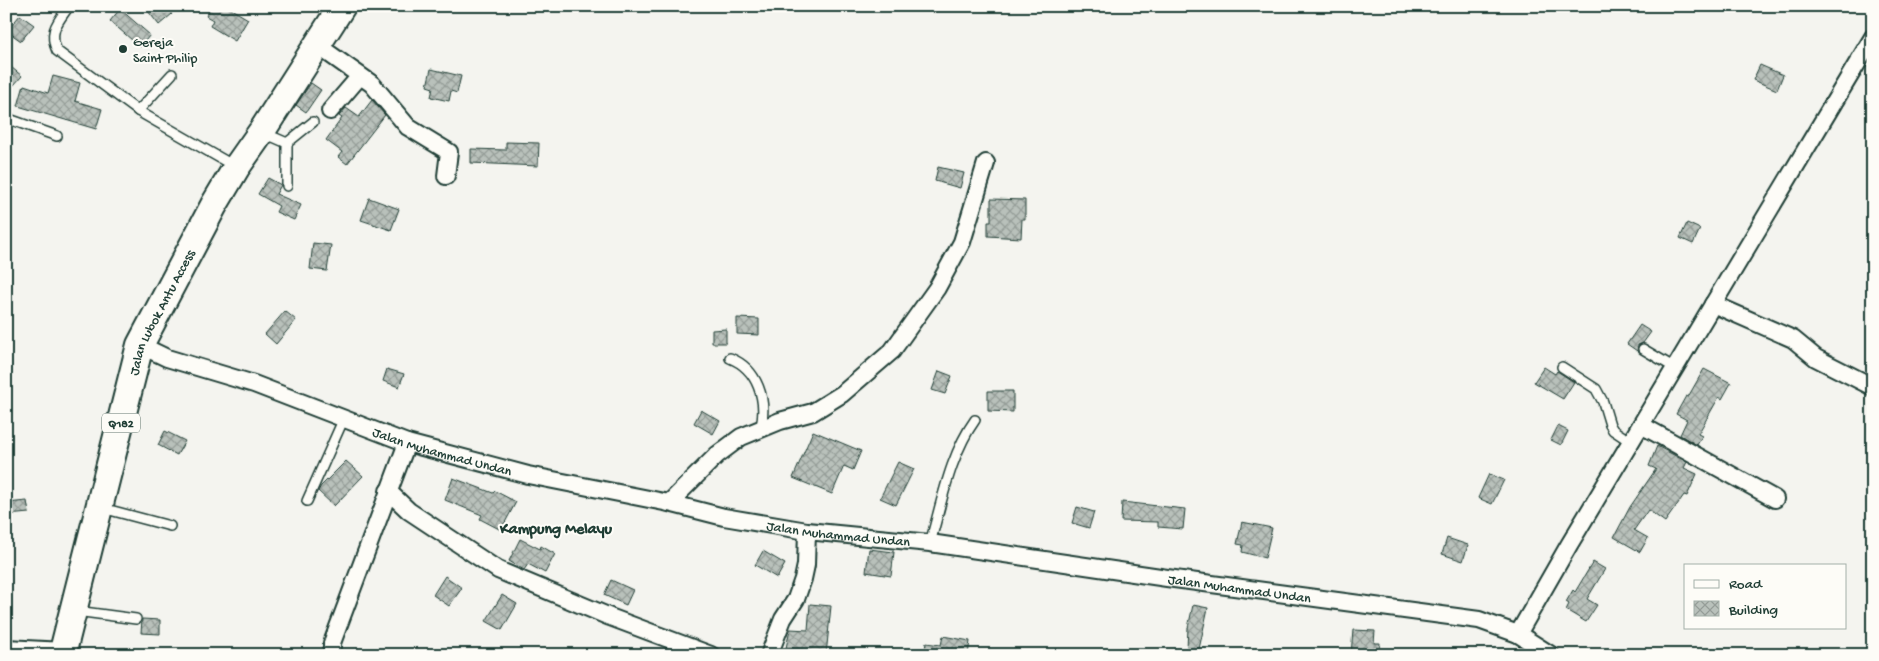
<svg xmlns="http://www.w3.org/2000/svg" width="1879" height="661" font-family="'Gochi Hand',sans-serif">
<defs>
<pattern id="building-cross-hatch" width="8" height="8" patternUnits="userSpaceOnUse" patternTransform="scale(1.25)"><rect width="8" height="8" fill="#b9c1bb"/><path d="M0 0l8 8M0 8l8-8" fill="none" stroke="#969e99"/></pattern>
</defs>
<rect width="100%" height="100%" fill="#f4f4ef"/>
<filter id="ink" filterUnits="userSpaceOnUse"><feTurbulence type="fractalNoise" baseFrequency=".02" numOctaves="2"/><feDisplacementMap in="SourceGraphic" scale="10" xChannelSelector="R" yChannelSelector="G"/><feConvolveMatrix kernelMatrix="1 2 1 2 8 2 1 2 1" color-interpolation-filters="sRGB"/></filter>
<g filter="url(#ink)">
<g fill="url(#building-cross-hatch)" stroke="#1f3d34">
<path d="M144 6H166L172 14 159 25Z"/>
<path d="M212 6H226L248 19 235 41 210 26 213 20 206 16Z"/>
<path d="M120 9 150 35 140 47 110 21Z"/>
<path d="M20 15 34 25 21 41 7 31Z"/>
<path d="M6 63 22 76 13 86 6 80Z"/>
<path d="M1760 65 1783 75 1777 90 1753 80Z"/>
<path d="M431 69 461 76 457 93 451 91 449 101 431 97 433 88 427 86Z"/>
<path d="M53 76 80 83 75 101 102 109 96 129 18 106 24 85 48 93Z"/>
<path d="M311 83 321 90 306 112 296 105Z"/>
<path d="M372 100 385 115 347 164 338 157 342 152 326 140 342 118 339 116 346 108 359 117Z"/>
<path d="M506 142 539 143 538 166 471 163V149L506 150Z"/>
<path d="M938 167 964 173 960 188 935 181Z"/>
<path d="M268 178 281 185 276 194 301 205 294 220 276 212 279 206 258 194Z"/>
<path d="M369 198 399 209 391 230 361 220Z"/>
<path d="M991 199 1025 200V219H1022L1021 238 988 236V222H991Z"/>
<path d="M1687 223 1700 229 1693 244 1680 238Z"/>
<path d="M313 243 331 245 327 271 310 269Z"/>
<path d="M285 311 296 320 276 344 265 334Z"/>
<path d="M737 318 759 319V335L737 334Z"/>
<path d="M1640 325 1651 332 1643 343 1638 345 1637 351 1627 344Z"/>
<path d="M726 329V343H712V330Z"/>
<path d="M1544 367 1555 374 1557 371 1574 382 1563 399 1534 382Z"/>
<path d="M387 369 404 374 399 387 383 381Z"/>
<path d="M1704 369 1731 383 1722 399 1719 397 1698 434 1702 436 1697 445 1680 435 1687 420 1676 414 1686 396 1688 397Z"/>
<path d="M939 371 952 376 945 394 932 390Z"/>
<path d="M988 391H1013V412L988 411Z"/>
<path d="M701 410 720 421 713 434 694 423Z"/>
<path d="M1558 426 1568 431 1561 445 1551 440Z"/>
<path d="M165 431 185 441 177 455 158 445Z"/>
<path d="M813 431 861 451 853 470 844 466 832 494 793 478Z"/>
<path d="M1657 446 1687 462 1684 468 1697 474 1687 496 1684 495 1665 522 1648 510 1634 530 1648 538 1640 552 1614 537 1630 507 1656 469 1649 466Z"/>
<path d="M346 461 363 476 334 506 318 491 321 486Z"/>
<path d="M898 462 914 469 896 505 880 498Z"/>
<path d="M1489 474 1504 480 1492 504 1478 498Z"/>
<path d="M453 478 493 493 495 491 516 502 501 530 480 519 482 515 445 500Z"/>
<path d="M27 501 29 513 8 515 7 503Z"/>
<path d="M1122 502 1185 509 1183 529 1158 527V522L1121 521Z"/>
<path d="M1077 507 1094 512 1089 528 1072 523Z"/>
<path d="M1242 522 1272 528 1265 558 1242 552 1243 545 1237 544Z"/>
<path d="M1447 538 1468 545 1463 561 1442 554Z"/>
<path d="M520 539 540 549 541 546 555 554 545 573 528 564 524 570 509 561Z"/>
<path d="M869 549 894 552 891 576 866 572Z"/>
<path d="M763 551 785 564 777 578 755 565Z"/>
<path d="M1593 562 1605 569 1587 599 1597 605 1586 622 1566 610 1569 604 1566 602 1573 590 1575 592Z"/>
<path d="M445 576 462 588 449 606 433 595Z"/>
<path d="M611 580 633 590 626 605 604 595Z"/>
<path d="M502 595 517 604 502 630 486 621Z"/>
<path d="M810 604 831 606 826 655 806 654V650L786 648 790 629 808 630Z"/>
<path d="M1193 605 1208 608 1199 649 1187 648 1188 628Z"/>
<path d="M142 619 160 620V634L141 633Z"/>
<path d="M1353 630 1375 631 1374 643H1380L1379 655H1351Z"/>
<path d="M943 636 970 641 968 655H924L926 643 941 645Z"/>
</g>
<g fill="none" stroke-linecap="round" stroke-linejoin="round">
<g stroke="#1f3d34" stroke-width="12">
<g id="lane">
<path d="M69 6C58 22 48 31 57 51L138 111 234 166"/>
<path d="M138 111 172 74"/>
<path d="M6 118 57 136"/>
<path d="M264 133 287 143V186"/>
<path d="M287 143 313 122"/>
<path d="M1643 349 1675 368"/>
<path d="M730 358C758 369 767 400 761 427"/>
<path d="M1562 367 1596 389 1603 402 1610 425 1613 430 1631 442"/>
<path d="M307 501 344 418"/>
<path d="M102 508 170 526"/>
<path d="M930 543C942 502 950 455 975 420"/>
<path d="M76 611 136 619"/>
</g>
</g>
<g stroke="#1f3d34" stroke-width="20">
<g id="street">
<path d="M317 45 372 84 408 127 449 152 446 176"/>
<path d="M330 111 360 76"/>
<path d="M1713 304 1793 339 1816 358 1873 387"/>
<path id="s1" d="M140 345 167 358 254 384 407 443 528 475 669 503 724 517 807 531 930 543 1167 578 1479 620 1518 634 1551 655"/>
<path d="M1641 425 1775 499"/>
<path d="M388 491 409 511 498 570 610 617 711 655"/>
<path d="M669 503 717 455 741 437 780 421 813 412 842 394 892 351 937 288 962 242 986 163"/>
<path d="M1518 634 1569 545 1873 37"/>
<path d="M6 648 64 651"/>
<path d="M332 655V643L407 443"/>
<path d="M769 655 783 619 796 599 803 579 806 565 807 531"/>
</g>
</g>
<g stroke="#1f3d34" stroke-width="30">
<g id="primary">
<path id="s2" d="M62 655 140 345 214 205 236 168 262 131 342 6"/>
</g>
</g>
<use href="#lane" stroke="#fdfcf7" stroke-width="9"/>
<use href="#street" stroke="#fdfcf7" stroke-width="16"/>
<use href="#primary" stroke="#fdfcf7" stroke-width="26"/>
</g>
</g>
<circle fill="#1f3d34" stroke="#fdfcf7" stroke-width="2" cx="123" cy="49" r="5"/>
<g text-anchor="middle" stroke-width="4" stroke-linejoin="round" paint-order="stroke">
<rect fill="#fdfcf7" stroke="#62766e" stroke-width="1" x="102" y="413.5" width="38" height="19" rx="4"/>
<g font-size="12" font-weight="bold" fill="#1f3d34">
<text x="121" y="427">Q182</text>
</g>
<g font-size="14" fill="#1f3d34" stroke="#fdfcf7" text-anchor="start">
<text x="133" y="46">Gereja<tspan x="133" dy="16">Saint Philip</tspan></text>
</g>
<g font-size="14" fill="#1f3d34" stroke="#fdfcf7">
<text dy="5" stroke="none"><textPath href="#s2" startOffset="358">Jalan Lubok Antu Access</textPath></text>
<text dy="5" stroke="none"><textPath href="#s1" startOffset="321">Jalan Muhammad Undan</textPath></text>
<text dy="5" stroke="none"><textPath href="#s1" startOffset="726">Jalan Muhammad Undan</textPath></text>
<text dy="5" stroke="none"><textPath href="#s1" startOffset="1131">Jalan Muhammad Undan</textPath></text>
</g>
<g font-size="16" font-weight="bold" fill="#1f3d34" stroke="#fdfcf7">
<text x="556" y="533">Kampung Melayu</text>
</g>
</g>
<rect width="1879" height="661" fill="none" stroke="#fdfcf7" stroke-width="25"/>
<rect x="12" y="12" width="1854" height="636" fill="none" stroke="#1f3d34" stroke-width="2" filter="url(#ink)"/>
<rect x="1684" y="564" width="162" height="65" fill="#fdfcf7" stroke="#a4b0a9"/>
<rect x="1694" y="580" width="25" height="8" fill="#fdfcf7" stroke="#a4b0a9"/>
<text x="1729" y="588" font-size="15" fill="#1f3d34">Road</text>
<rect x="1694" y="601" width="25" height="15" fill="url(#building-cross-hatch)" stroke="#a4b0a9"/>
<text x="1729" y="614" font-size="15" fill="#1f3d34">Building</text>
</svg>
